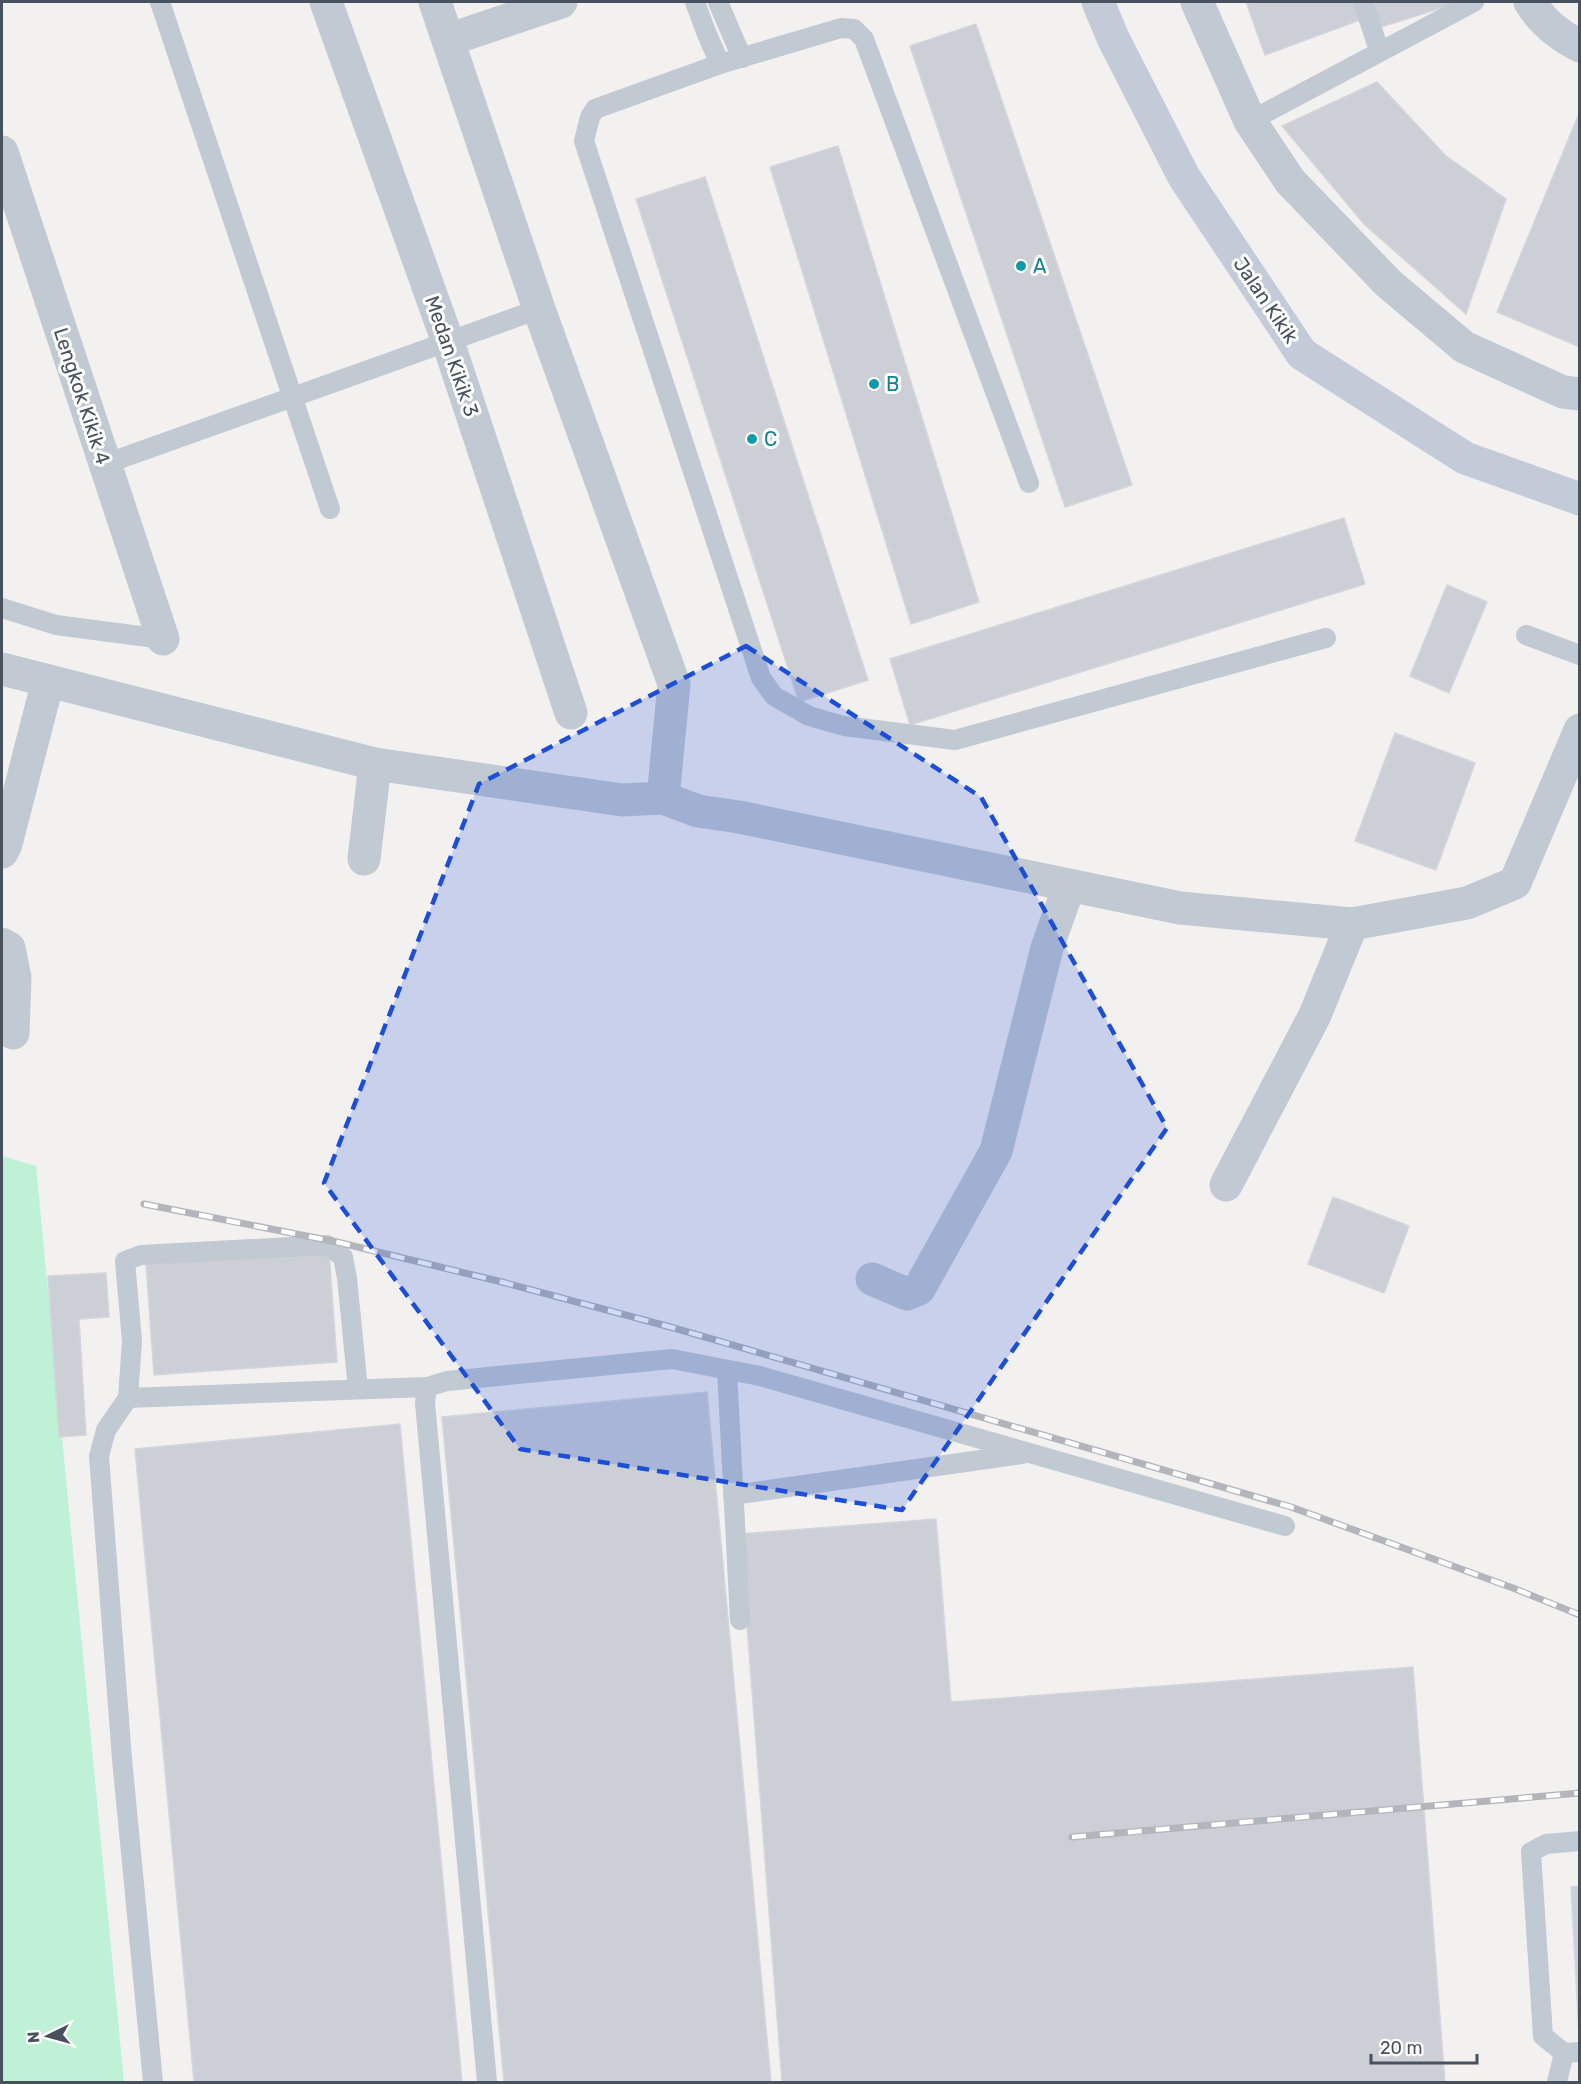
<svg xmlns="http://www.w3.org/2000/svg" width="1581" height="2084" font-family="Rubik,sans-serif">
<rect width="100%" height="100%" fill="#f3f1f0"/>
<path fill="#bff1d7" d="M2 1156 36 1166 124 2082H2Z"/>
<g fill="#cccfd6" stroke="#d4d6dc" stroke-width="1.5">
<path d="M1246 2H1353L1360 20 1265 55Z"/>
<path d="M1373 2H1460L1381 27Z"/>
<path d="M976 24 1132 485 1065 507 910 46Z"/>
<path d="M1377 82 1445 155 1506 199 1466 314 1364 224 1282 126Z"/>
<path d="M1580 111V347L1497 312Z"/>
<path d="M838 146 979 602 911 624 770 167Z"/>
<path d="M705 177 868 680 799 702 636 199Z"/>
<path d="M1344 518 1365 584 910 725 890 659Z"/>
<path d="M1447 585 1487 602 1449 693 1410 676Z"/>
<path d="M1395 733 1475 763 1436 870 1355 841Z"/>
<path d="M1333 1197 1409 1226 1384 1293 1308 1264Z"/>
<path d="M329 1251 337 1362 154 1375 146 1264Z"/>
<path d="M106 1273 109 1317 79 1319 86 1435 59 1437 48 1276Z"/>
<path d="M707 1392 771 2082H504L442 1417Z"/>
<path d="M400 1424 462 2082H194L135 1449Z"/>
<path d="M936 1519 951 1702 1413 1667 1445 2082H782L740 1534Z"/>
<path d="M1580 1886V2035H1579L1571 1887Z"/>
</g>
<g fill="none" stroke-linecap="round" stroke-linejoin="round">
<g stroke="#c1c9d2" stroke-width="20">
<path d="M160 2 330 509"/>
<path d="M695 2 706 32 720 64"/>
<path d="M718 2 742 58"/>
<path d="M1363 2 1379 50"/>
<path d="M1250 121 1474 2"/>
<path d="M105 464 539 309"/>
<path d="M1029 483 864 39 854 29 841 28 720 64 595 109 590 117 584 141 761 678 774 696 809 716 844 726 955 740 1326 638"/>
<path d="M2 608 56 625 163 639"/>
<path d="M1526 635 1580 655"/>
<path d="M727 1370 740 1620"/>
<path d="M128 1398 427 1387"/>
<path d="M733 1495 1022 1454"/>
<path d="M1580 1841 1546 1844 1531 1852 1543 2036 1564 2053 1580 2052"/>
<path d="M153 2082 122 1759 99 1456 106 1430 128 1398 132 1341 125 1261 141 1255 327 1245 343 1257 347 1278 358 1389"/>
<path d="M487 2082 425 1403 427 1387 447 1381 672 1359 760 1376 1285 1526"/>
<path d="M1557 2082 1564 2053"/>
</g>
<g stroke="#c1c9d2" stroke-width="33">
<path d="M326 2 448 342 571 713"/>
<path d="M435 2 539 309 674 684 663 798"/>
<path d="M1197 2 1250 121 1290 181 1388 283 1464 347 1563 392 1580 394"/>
<path d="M1530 2C1542 22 1558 35 1580 46"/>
<path d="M448 40 561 2"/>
<path d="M2 152 163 639"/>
<path d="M2 669 375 764 622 800 663 798 698 811 739 817 1180 908 1352 924 1467 903 1515 883 1580 730"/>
<path d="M2 852 6 844 48 681"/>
<path d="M364 859 375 764"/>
<path d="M2 944 9 948 15 978 13 1033"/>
<path d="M1226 1185 1315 1015 1352 924"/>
<path d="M872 1279 907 1294 919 1289 996 1151 1047 948 1069 886"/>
</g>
<path stroke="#c3cbd9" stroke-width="33" d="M1098 2 1113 38 1184 177 1302 354 1465 458 1580 499"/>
<g stroke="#b2b5bb" stroke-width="7">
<g id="rail">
<path d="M144 1204 337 1242 502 1282 674 1328 1291 1507 1513 1588 1580 1615"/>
<path d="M1072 1837 1580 1793"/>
</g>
</g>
<use href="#rail" stroke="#fff" stroke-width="4.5" stroke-dasharray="14" stroke-linecap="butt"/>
</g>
<path fill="#1d4ed8" fill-opacity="0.2" stroke="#1d4ed8" stroke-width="4.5" stroke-dasharray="12 8" stroke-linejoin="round" d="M746 646 981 797 1167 1128 902 1510 520 1449 324 1183 479 784Z"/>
<g fill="#0f9aa8" stroke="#fff" stroke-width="2">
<circle cx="1021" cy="266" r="6"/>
<circle cx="874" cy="384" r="6"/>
<circle cx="752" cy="439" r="6"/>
</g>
<g text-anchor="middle" stroke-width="6" stroke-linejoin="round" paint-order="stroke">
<g font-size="20" fill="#0d838f" stroke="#fff" text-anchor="start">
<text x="1033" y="273">A</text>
<text x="886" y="391">B</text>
<text x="764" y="446">C</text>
</g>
<g font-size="20" fill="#48515e" stroke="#fff">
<text transform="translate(1266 300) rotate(56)" y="7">Jalan Kikik</text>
<text transform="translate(452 356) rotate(71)" y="7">Medan Kikik 3</text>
<text transform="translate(82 396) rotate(72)" y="7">Lengkok Kikik 4</text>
</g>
</g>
<rect width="1581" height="2084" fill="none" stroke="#48515e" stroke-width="6"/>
<g transform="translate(48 2036) rotate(265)" stroke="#ffffff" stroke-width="4.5" paint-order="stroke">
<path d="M0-4.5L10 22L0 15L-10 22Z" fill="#48515e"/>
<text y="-9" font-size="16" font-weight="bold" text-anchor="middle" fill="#48515e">N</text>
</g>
<path d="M1371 2054v9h106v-9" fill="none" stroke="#48515e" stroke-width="3"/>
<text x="1380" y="2054" font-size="18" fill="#48515e" stroke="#ffffff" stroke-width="4.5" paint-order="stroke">20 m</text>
</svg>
